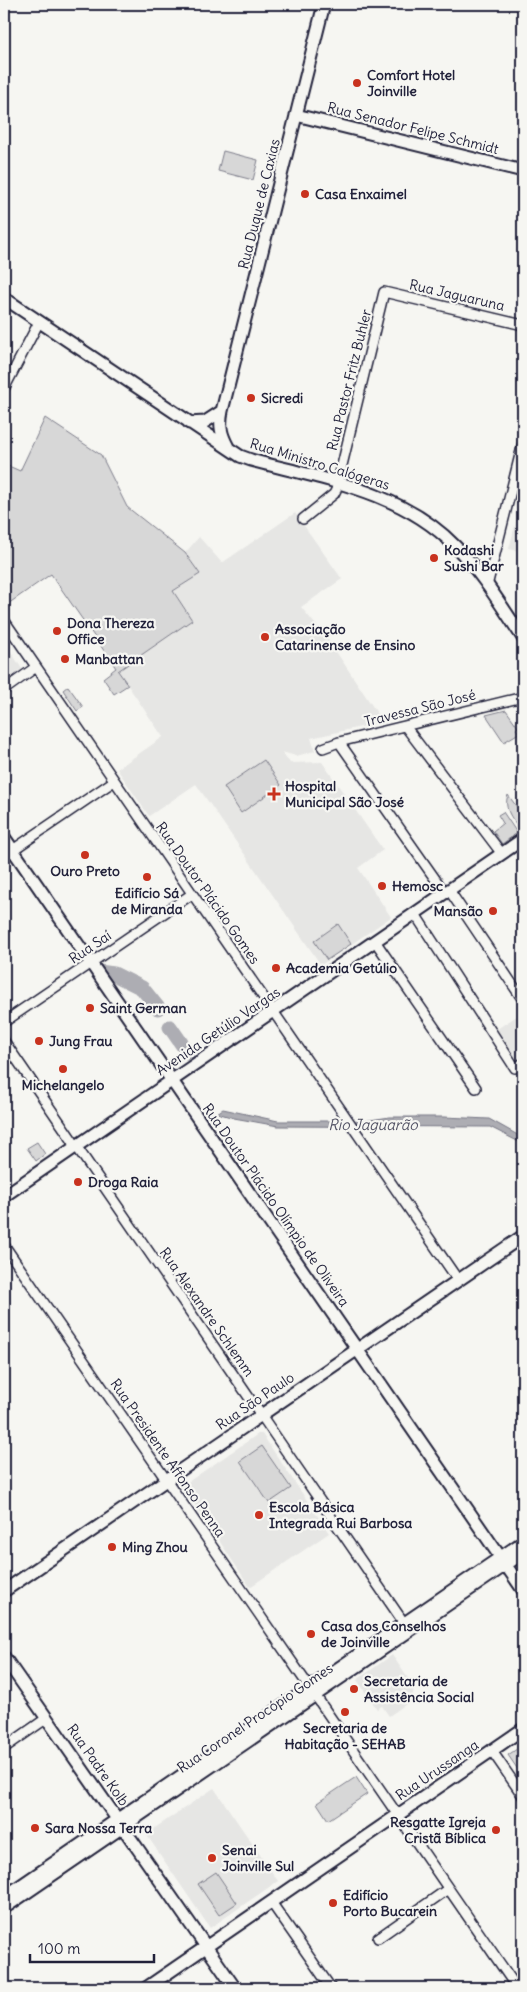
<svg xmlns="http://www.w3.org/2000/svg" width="527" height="1992" font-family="Delius,sans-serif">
  <rect width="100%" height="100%" fill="#f6f6f2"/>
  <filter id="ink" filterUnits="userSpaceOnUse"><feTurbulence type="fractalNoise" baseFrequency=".02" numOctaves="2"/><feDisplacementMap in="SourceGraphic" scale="10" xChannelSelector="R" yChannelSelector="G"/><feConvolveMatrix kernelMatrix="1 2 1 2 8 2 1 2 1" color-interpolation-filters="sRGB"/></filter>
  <g filter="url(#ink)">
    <path fill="#e6e6e4" d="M523,494v58l-14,-3z
      M295,513l47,66 -41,28 28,34 54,81 -72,16 4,13 -19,5 -14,-4 8,11 32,-1 61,88 -25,18 33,49 -70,48 -125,-181 -47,32 -32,-47 46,-32 -45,-66 74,-51 -19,-29 27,-17 -15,-21 14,-16 23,26z
      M4,641l18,28 -18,13z
      M523,1012v47l-4,3 -22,-33z
      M258,1434h4l67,99 -79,54 -66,-99 1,-4z
      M392,1655l22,32 -2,13 -23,16 -7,-10 -5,3 -20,-29z
      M214,1788l64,93 -68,47 -64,-94z"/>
    <path fill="#d7d7d7" stroke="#7c7c89" d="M223,151l35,9 -5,20 -35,-9z
      M45,418l56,37 26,52 58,46 15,21 -27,17 19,29 -74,51 10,14 -14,9 -11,-16 13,-10 -65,-94 -46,32 -1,-2v-140l16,7z
      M68,686l15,21 -6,4 -14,-21z
      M506,710l12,17 -2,2 3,4 -15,9 -18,-27z
      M264,760l17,25 -40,28 -17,-26z
      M508,795l15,20v14l-2,1c-8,-10 -18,-21 -13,-35z
      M503,812l14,21 -15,11 -9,-13 10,-8 -5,-8z
      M338,924l13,20 -24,16 -13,-19z
      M37,1142l8,12 -9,7 -9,-13z
      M262,1446l29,42 -22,15 -29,-42z
      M523,1745v32l-15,-22z
      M356,1777l11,17 -39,26 -11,-17z
      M216,1872l21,31 -18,12 -21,-31z"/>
    <path fill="#adadb3" stroke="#757583" d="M223,1109l55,12h85l27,-4h54l45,2 34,19v6l-33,-17 -212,-1 -44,-8 -17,-5z"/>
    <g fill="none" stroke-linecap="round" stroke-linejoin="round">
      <path stroke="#adadb3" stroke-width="15" d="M99,972l15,2 28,14 16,20
        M170,1027l18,26"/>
      <g stroke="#22223b" stroke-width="12">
        <path id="minor" d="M4,389l35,-67
          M303,519l31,-25 2,-4 48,-198 139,33
          M487,586l36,-143
          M4,620l454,660
          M4,690l32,-23
          M405,726l97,128
          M339,742l106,151
          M323,748l16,-6 184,-45
          M4,856l110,-75
          M449,890l74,110
          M415,914l100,154 8,-5
          M375,941l101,147
          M4,1022l188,-128
          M4,1041l400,582
          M4,1245l306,443
          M315,1695l202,293
          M4,1748l43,-30
          M492,1751l31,45
          M271,1902l60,86
          M378,1938l70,-49"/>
      </g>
      <g stroke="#22223b" stroke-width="15">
        <path id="major" d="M296,115l227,56
          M4,298l236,158 11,4c71,19 151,31 204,86 27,27 47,61 68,92
          M189,423l16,-1 17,-11
          M228,447c-7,-13 -9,-21 -6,-36l102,-407
          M4,837l519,753
          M4,1196l519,-357
          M4,1591l519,-355
          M4,1657l231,331
          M4,1897l519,-355
          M4,1908l519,-355
          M146,1988l377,-259"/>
      </g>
      <use href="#minor" stroke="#f6f6f2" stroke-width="9"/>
      <use href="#major" stroke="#f6f6f2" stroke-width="11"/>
    </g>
  </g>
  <g fill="#c8321e" stroke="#f6f6f2" stroke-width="2">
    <circle cx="357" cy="83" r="5"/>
    <circle cx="305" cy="194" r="5"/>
    <circle cx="251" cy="398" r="5"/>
    <circle cx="434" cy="558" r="5"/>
    <circle cx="57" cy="631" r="5"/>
    <circle cx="265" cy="637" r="5"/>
    <circle cx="65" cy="659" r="5"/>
    <path d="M271.5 786.5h5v5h5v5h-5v5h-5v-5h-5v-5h5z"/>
    <circle cx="85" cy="855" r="5"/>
    <circle cx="147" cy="877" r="5"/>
    <circle cx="382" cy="886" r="5"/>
    <circle cx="493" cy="911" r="5"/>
    <circle cx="276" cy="968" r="5"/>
    <circle cx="90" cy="1008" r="5"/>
    <circle cx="39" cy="1041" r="5"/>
    <circle cx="63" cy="1069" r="5"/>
    <circle cx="78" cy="1182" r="5"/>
    <circle cx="259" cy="1515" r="5"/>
    <circle cx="112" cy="1547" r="5"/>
    <circle cx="311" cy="1634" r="5"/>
    <circle cx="354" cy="1689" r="5"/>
    <circle cx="345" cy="1712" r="5"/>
    <circle cx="35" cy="1828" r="5"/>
    <circle cx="496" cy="1830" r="5"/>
    <circle cx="212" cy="1858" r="5"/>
    <circle cx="333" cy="1903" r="5"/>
  </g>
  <g text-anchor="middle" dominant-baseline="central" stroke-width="4.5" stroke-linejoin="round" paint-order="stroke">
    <g font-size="14" font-weight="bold" fill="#22223b" stroke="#f6f6f2" text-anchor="start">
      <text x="367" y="75">Comfort Hotel<tspan x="367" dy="16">Joinville</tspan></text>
      <text x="315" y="194">Casa Enxaimel</text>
      <text x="261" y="398">Sicredi</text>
      <text x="444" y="550">Kodashi<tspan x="444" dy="16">Sushi Bar</tspan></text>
      <text x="67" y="623">Dona Thereza<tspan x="67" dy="16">Office</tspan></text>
      <text x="275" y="629">Associação<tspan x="275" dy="16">Catarinense de Ensino</tspan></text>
      <text x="75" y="659">Manbattan</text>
      <text x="285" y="786">Hospital<tspan x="285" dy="16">Municipal São José</tspan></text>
      <text x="85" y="871" text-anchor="middle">Ouro Preto</text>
      <text x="392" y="886">Hemosc</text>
      <text x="147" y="893" text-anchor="middle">Edifício Sá<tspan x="147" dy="16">de Miranda</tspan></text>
      <text x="483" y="911" text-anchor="end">Mansão</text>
      <text x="286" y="968">Academia Getúlio</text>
      <text x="100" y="1008">Saint German</text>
      <text x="49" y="1041">Jung Frau</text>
      <text x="63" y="1085" text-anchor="middle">Michelangelo</text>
      <text x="88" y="1182">Droga Raia</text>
      <text x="269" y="1507">Escola Básica<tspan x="269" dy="16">Integrada Rui Barbosa</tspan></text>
      <text x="122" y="1547">Ming Zhou</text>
      <text x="321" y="1626">Casa dos Conselhos<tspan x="321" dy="16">de Joinville</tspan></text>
      <text x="364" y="1681">Secretaria de<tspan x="364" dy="16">Assistência Social</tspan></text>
      <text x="345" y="1728" text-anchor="middle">Secretaria de<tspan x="345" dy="16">Habitação - SEHAB</tspan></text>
      <text x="486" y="1822" text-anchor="end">Resgatte Igreja<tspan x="486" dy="16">Cristã Bíblica</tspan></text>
      <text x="45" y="1828">Sara Nossa Terra</text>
      <text x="222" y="1850">Senai<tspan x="222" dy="16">Joinville Sul</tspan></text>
      <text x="343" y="1895">Edifício<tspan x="343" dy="16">Porto Bucarein</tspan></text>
    </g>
    <g font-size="14" fill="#22223b" stroke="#f6f6f2">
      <text transform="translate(413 128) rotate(14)">Rua Senador Felipe Schmidt</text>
      <text transform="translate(259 204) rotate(-76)">Rua Duque de Caxias</text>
      <text transform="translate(457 295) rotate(13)">Rua Jaguaruna</text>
      <text transform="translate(349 380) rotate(-76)">Rua Pastor Fritz Buhler</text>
      <text transform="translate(320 464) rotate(17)">Rua Ministro Calógeras</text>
      <text transform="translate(420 708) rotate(-14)">Travessa São José</text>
      <text transform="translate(208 893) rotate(55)">Rua Doutor Plácido Gomes</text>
      <text transform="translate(90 947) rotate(-34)">Rua Saí</text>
      <text transform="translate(218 1031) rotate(-34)">Avenida Getúlio Vargas</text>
      <text transform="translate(276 1205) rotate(55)">Rua Doutor Plácido Olímpio de Oliveira</text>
      <text transform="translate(207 1312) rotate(55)">Rua Alexandre Schlemm</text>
      <text transform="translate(255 1401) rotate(-34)">Rua São Paulo</text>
      <text transform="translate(168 1458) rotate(55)">Rua Presidente Affonso Penna</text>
      <text transform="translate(255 1718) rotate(-34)">Rua Coronel Procópio Gomes</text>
      <text transform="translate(98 1765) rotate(55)">Rua Padre Kolb</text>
      <text transform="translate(437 1770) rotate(-34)">Rua Urussanga</text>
    </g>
    <g font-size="15" font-style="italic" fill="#535365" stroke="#f6f6f2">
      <text x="373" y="1124">Rio Jaguarão</text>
    </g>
  </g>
  <rect width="527" height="1992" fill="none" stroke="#f6f6f2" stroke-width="20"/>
  <rect x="10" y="10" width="507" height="1972" fill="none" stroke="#22223b" stroke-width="2" filter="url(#ink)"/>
  <path d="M30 1954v8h124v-8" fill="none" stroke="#22223b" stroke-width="2.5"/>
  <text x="38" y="1954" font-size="15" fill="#22223b" stroke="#f6f6f2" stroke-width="4" paint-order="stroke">100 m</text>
</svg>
